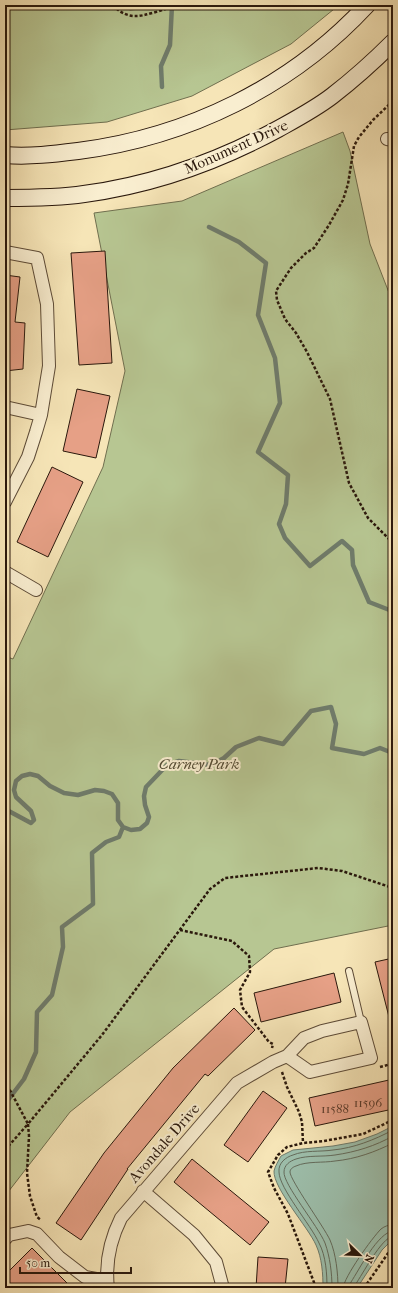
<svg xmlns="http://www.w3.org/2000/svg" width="398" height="1293" font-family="'IM FELL French Canon',serif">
  <rect width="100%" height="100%" fill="#f6e5b7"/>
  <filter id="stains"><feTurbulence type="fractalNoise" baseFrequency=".005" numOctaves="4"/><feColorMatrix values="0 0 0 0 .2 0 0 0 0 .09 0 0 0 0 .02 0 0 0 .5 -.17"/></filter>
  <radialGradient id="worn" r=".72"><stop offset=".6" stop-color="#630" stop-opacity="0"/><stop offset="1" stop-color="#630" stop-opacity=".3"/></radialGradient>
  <path fill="#b7c692" stroke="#706f4f" d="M5,5h114l11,5 10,-1 -2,-4h201l-48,39 -99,52 -85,26 -102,8z
    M343,132l7,19 20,93 23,59v622l-119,24 -204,163 -65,84v-540l8,3 90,-192 22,-96 -31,-158 88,-12z"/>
  <path fill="#9dbfac" stroke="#6f7c6c" d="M393,1126v113l-11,11 -25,38h-34c0,-14 -1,-30 -7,-43 -8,-18 -43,-57 -42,-74 1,-5 5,-11 7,-15l12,-6 40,-4 22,-4 22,-8z"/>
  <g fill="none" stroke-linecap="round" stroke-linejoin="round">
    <path stroke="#646c5c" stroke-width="1" d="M327,1288c0,-14 -1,-32 -8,-45 -8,-18 -40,-55 -40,-71 -1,-9 7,-15 14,-17 12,-5 27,-3 40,-5 21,-2 41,-10 60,-20
      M332,1288c0,-15 -2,-31 -7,-45 -7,-17 -42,-59 -41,-71 0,-7 6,-11 12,-13 12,-4 26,-2 39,-4 21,-3 40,-9 58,-19
      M338,1288c0,-15 -2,-34 -8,-48 -6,-13 -40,-60 -40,-68 0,-3 3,-5 6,-6 11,-5 27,-3 39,-5 21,-2 40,-9 58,-18
      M343,1288c1,-11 29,-50 38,-59 4,-3 7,-4 12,-4
      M349,1288l2,-6c8,-12 27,-50 42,-51
      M355,1288v-3c8,-11 26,-47 38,-49"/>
    <path stroke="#6f7c6c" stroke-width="4.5" d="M162,87l-1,-21 9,-21 2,-40
      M209,227l30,15 27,21 -8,52 17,43 5,45 -22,49 30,23 -2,29 -7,20 6,14 25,28 32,-25 10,9 1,15 16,37 23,9 1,3
      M5,809l26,14 3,-3 -3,-9 -15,-14 -2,-7 2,-9 6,-5 8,-2 8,2 12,10 14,7 14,2 17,-5 9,1 8,3 6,9v17l5,7 8,3 9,-1 7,-6 2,-6 -4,-12 -1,-9 2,-9 21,-22 12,-4 32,4 13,-7 12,-11 23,-9 24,6 28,-33 20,-4 5,17 -4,24 32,6 16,-6 10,4 3,10
      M5,1104l19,-25 12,-27 1,-40 15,-17 11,-48 -1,-20 31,-23 -1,-51 14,-11 13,-5 4,-10"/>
  </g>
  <path fill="#e6a086" stroke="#2a180c" d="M105,251l7,112 -33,2 -8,-112z
    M5,275l15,2 -5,45 10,1 -2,46 -18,2z
    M77,389l33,7 -14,62 -33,-7z
    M52,467l31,15 -35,75 -31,-15z
    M393,958v59h-4l-14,-55z
    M334,973l7,29 -80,20 -7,-29z
    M234,1008l21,22 -47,46 -3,-2 -78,95h1l-47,71 -25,-17 48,-70 69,-85z
    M389,1080l4,19v10l-78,17 -6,-28z
    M263,1091l24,17 -39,54 -24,-17z
    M192,1159l77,63 -19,23 -76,-63z
    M32,1248l40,40h-67v-13z
    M258,1257l30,2 -3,29h-29z"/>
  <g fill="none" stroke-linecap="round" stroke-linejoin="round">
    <g stroke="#5d4b37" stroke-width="8">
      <path id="lane" d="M349,971l12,51"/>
    </g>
    <g stroke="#5d4b37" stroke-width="14">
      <path id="street" d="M387,139l6,1
        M5,252l32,6 10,46 2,62 -8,49 -5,17 -8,25 -23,45
        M5,407l36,8
        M5,572l31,18
        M143,1191l51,44 22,27 7,26
        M5,1239l4,-4 19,-4 9,3 22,23 26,20 22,4
        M108,1288c-3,-25 2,-48 13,-70l116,-135 36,-21 14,-6 17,-18 18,-7 39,-9 10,36 -61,14 -23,-16"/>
    </g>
    <g stroke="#2a180c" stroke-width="18">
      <path id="secondary" d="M5,155c24,2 49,-1 73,-4 110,-14 213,-64 289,-146
        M5,198c26,0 53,0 79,-4 68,-9 133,-32 194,-65 18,-10 37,-20 54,-33 22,-17 42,-35 61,-54"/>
    </g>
    <path stroke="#2a180c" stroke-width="2.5" stroke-dasharray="3 2" stroke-linecap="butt" d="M113,5c5,6 13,11 22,11 8,1 33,-8 43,-11
      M393,101l-20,19 -14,17 -5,9 -6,38 -5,16 -14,25 -15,23 -8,5 -15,15 -15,23 1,9 8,19 11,14 11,19 23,47 19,84 19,35 25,25
      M180,930l52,11 17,15 1,16 -10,18 2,17 27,35 4,2 -1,4
      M380,1067l11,-3h2
      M282,1072l5,15 12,25 3,10 1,21
      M5,1081l23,43 74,-89 108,-146 15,-11 93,-10 24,3 51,17
      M28,1124l1,12 -2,37 3,23 7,21 4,3
      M5,1150l23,-26
      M315,1288v-3l-27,-71 -14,-26 -6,-16 10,-17 9,-8 16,-4 21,-2 39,-7 30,-14
      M364,1288l29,-42"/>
    <use href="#lane" stroke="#f9eed0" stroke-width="6"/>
    <use href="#street" stroke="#f9eed0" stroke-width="12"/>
    <use href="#secondary" stroke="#f9eed0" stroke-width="16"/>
  </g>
  <g text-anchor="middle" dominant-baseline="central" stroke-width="4" stroke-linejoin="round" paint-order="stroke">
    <g font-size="13" fill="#593a2a">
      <text x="368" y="1102">11596</text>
      <text x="335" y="1108">11588</text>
    </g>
    <g font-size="15" fill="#2a180c" stroke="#f9eed0">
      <text transform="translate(236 147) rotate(-24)">Monument Drive</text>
      <text transform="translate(164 1143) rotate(-49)">Avondale Drive</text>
    </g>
    <g font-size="15" font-style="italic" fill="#544c34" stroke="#f9eed0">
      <text x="199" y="764">Carney Park</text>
    </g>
  </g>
  <rect width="398" height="1293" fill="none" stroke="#f6e5b7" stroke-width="20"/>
  <rect x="6" y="6" width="386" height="1281" fill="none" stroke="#2a180c" stroke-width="2"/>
  <rect x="10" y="10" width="378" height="1273" fill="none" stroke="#2a180c"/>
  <g transform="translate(360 1255) rotate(113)" stroke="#f9eed0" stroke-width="3" paint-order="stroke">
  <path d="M0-3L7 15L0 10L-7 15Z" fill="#2a180c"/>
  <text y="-6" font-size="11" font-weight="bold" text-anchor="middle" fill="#2a180c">N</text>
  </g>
  <path d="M20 1267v6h111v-6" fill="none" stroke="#2a180c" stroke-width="2"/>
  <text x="26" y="1267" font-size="12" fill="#2a180c" stroke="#f9eed0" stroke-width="3" paint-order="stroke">50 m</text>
  <rect width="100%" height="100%" filter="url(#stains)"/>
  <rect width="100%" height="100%" fill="url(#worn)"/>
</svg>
